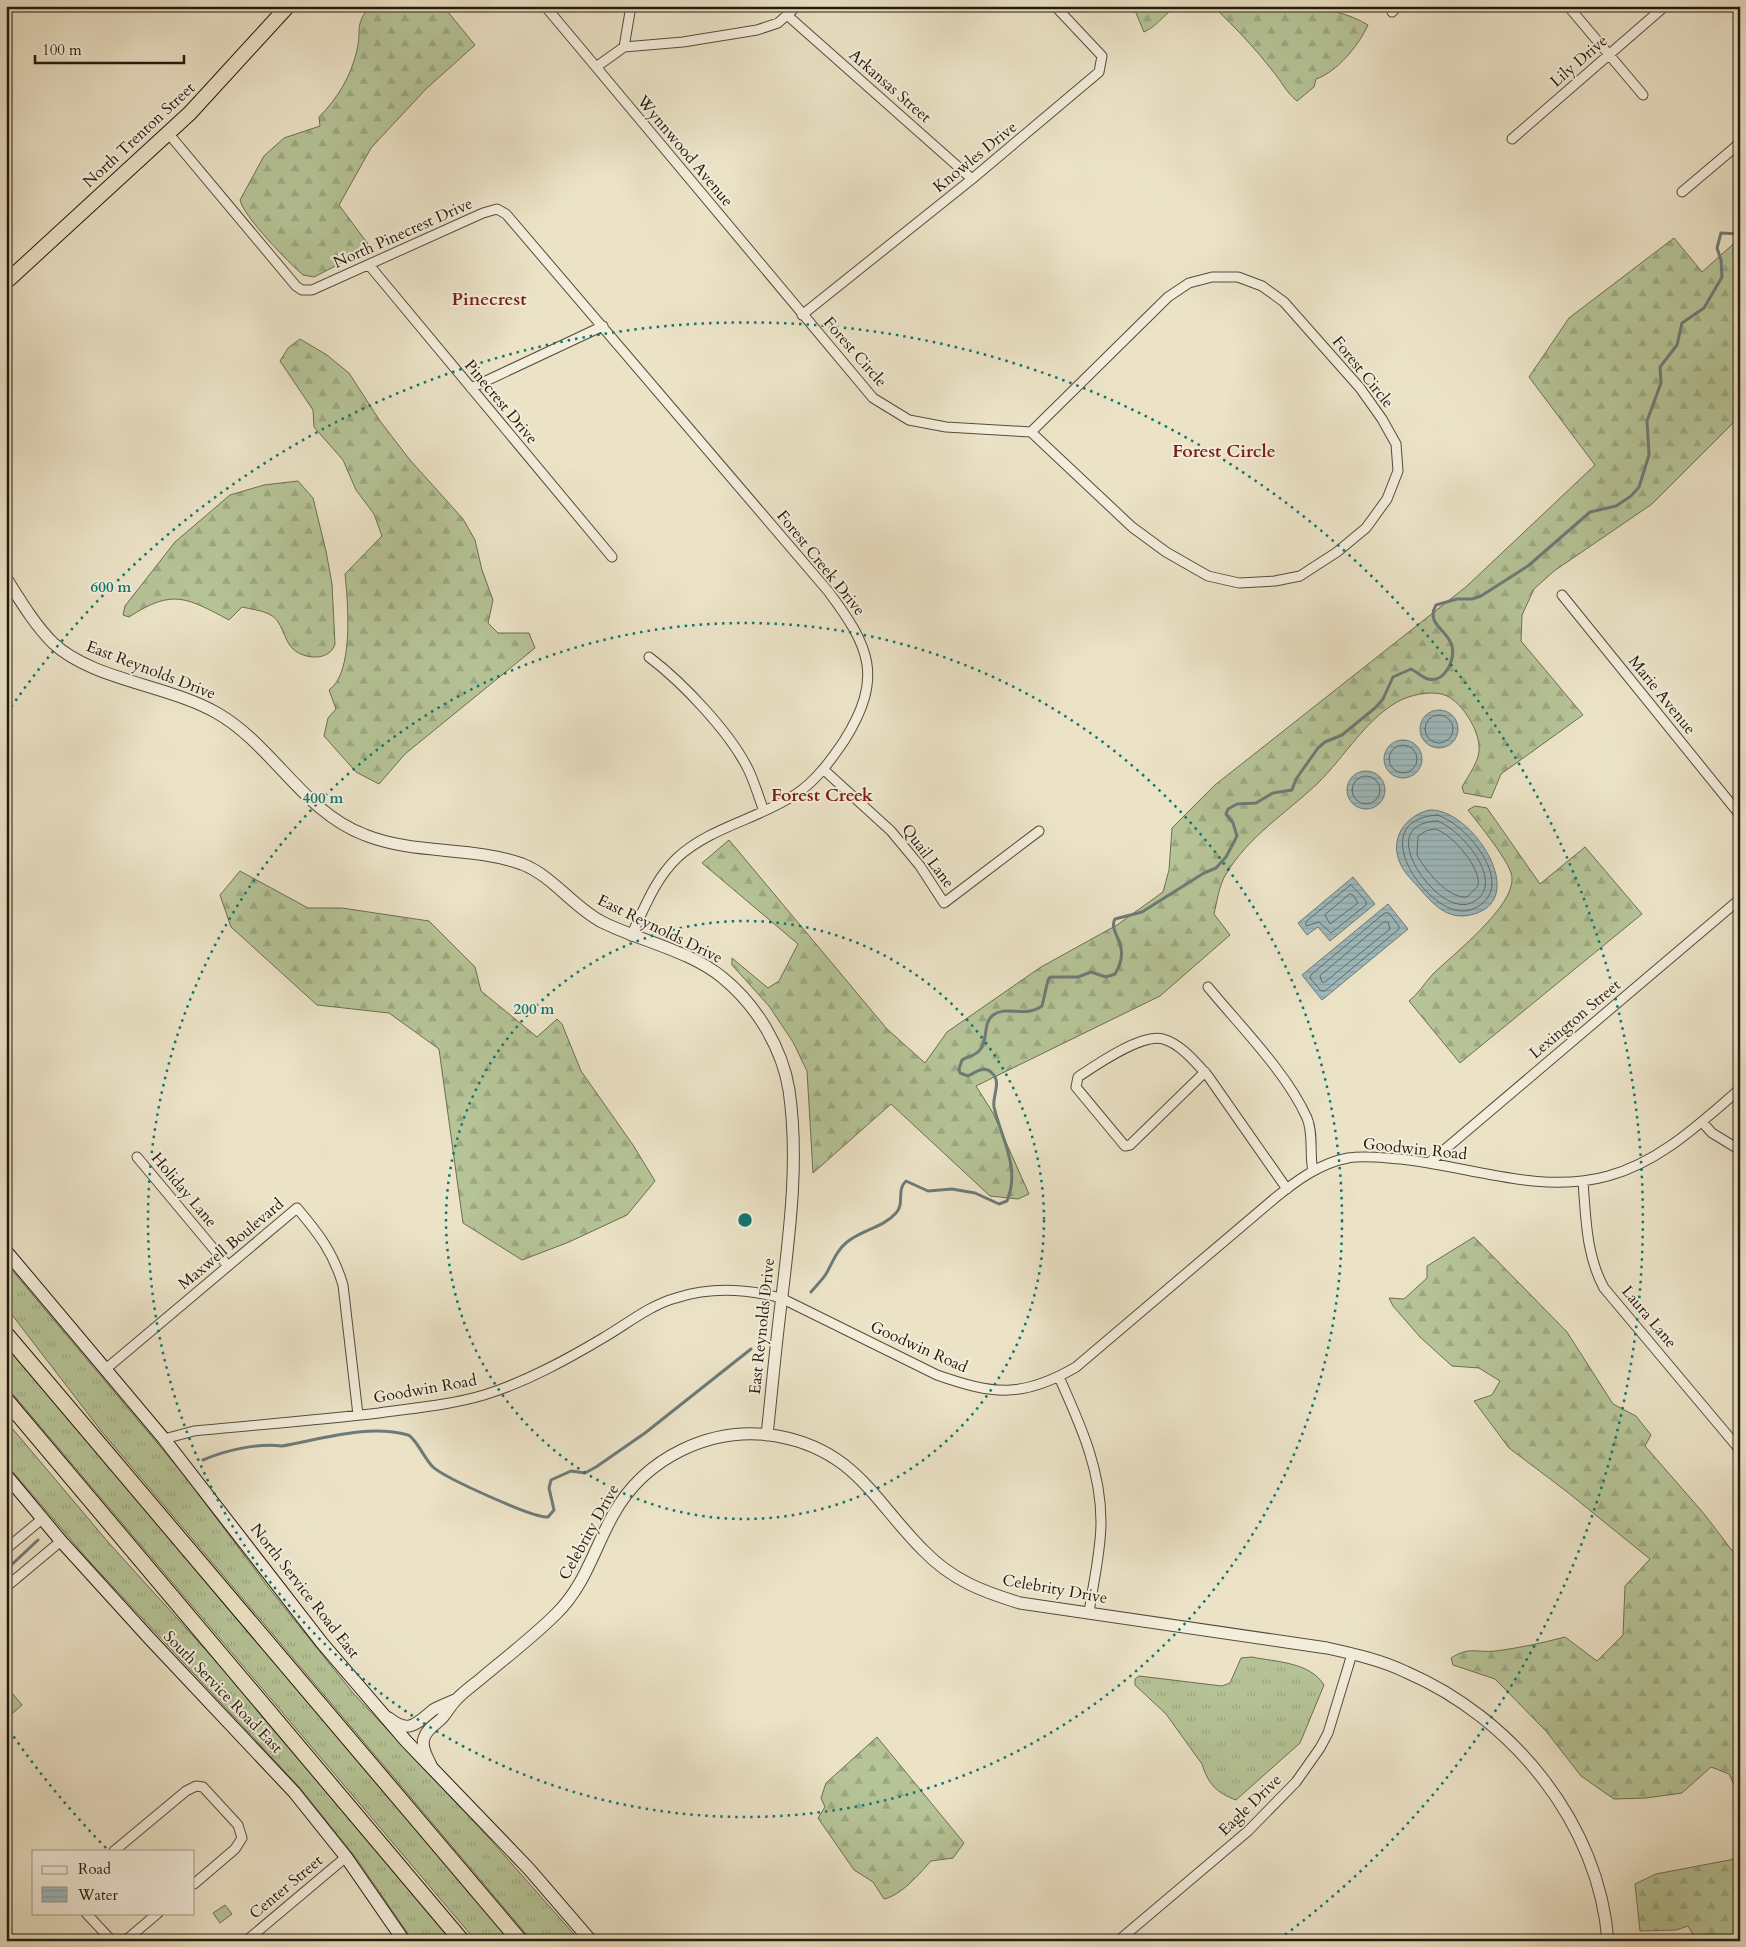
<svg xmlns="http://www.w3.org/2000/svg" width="1746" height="1947" font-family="Cardo,serif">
  <defs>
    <pattern id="grass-tufts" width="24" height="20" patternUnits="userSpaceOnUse" patternTransform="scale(1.25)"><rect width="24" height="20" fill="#b6c497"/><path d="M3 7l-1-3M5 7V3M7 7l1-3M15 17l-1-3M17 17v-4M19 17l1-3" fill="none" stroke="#9ca881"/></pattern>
    <pattern id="forest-firs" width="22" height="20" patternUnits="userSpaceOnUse" patternTransform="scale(1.25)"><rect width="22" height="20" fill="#b6c497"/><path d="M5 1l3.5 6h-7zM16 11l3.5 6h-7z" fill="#9ca881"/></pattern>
    <pattern id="park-crowns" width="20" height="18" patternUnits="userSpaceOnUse" patternTransform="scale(1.25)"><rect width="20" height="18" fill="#b6c497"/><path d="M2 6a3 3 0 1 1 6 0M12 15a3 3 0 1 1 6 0" fill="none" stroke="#9ca881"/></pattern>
    <pattern id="water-rules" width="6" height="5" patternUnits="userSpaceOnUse" patternTransform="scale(1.25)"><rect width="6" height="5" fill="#9ebbc0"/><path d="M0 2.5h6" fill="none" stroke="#88a0a4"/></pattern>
  </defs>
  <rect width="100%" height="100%" fill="#ece3c7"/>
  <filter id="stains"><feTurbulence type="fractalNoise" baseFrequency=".004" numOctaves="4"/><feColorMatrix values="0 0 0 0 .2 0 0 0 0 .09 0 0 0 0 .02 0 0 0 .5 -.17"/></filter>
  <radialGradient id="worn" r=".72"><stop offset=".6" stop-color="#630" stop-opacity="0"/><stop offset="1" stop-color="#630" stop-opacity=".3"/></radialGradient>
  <path fill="url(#grass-tufts)" stroke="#6c6e52" d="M6,1263l178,212 84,112 85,106 136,145 91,103h-48l-430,-509 -96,-125z
    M6,1346l504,595h-34l-470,-555z
    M6,1421l102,121 125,138 221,261h-41l-57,-83 -56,-70 -210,-226 -84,-98z
    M1252,1657c24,5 58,5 72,28l-24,58 -64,57c-19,-7 -28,-16 -34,-36l-36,-50 -31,-29v-6l4,-3 83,10 8,-3 11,-25z"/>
  <path fill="url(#forest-firs)" stroke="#6c6e52" d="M370,6h73l32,39 -49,44 -55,59 -32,57 29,39 -19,15 -35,18 -11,-2c-14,-12 -60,-59 -63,-75l24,-44 20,-18 36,-12 -1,-9c19,-19 32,-41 38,-67 5,-22 -3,-24 13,-44z
    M1133,6h46c-15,6 -18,18 -35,26z
    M1213,6c47,0 116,-6 155,19 -9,20 -31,47 -52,54l-2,8 -17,14c-12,-10 -15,-19 -25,-31 -18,-23 -38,-44 -59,-64z
    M1674,238l28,34 38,-34v178l-88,88 -98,67 -20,18 -12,26 -1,26 62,74 -82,59 -10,24 -27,-5 -2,-6c6,-11 19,-28 17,-41 -1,-17 -16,-42 -32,-50 -12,-6 -32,-2 -44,3 -36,17 -58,58 -86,85 -32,30 -68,52 -91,90 -7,11 -9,28 -12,40l16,21 -70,61 -184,90 17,27 36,81 -11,5 -28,-3 -99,-92 -78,69 -6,-102 -14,-29 -24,-36 -37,-41v-7l36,30 11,-7 19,-37 -96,-81 27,-23 158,189 38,34 22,-31 94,-65 76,-42 46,-33 6,-22 3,-42 43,-43 252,-199 128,-121 -66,-88 40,-59z
    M300,339l27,16 22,18 31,48 30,39 53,59 12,21 7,30 11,30 -5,23 10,10h31l6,15 -130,106 -26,30 -23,-12 -32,-36 4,-18 8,-9 -7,-19c25,-17 19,-88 16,-116l37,-38 -8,-22 -18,-24 -13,-30 -29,-33 -1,-17 -33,-49 8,-13z
    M298,481l15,17 13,53 6,33 3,60c-5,17 -30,16 -42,5 -10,-9 -10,-29 -24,-35 -8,-4 -19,-5 -27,-7l-13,13c-42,-22 -56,-32 -100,-3l-6,-2 2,-9 50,-64 55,-47 34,-10z
    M1475,806l12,2 53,76 45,-37 57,67 -182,149 -51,-62c9,-7 15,-17 23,-26 20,-20 83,-68 80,-98 -1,-14 -34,-54 -44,-67z
    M240,871l68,37h34l87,13 46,46 6,24 56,46 20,-18 5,5 19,47 52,74 22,36 -28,34 -58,27 -47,18 -59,-37 -24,-174 -50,-36 -72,-8 -86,-78 -11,-32z
    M1474,1237l93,95 46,72 23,12 15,19 -6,11 60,69 35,46v236l-11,-23 -18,-7 -29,26 -36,5 -32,1 -33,-23 -35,-45 -51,-52 -42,-14 -2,-7c19,-12 24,-5 45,-7 23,-3 46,-8 69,-14l32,24 26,-26 2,-49 25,-27 -84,-68 -57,-43 -35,-47 18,-6 8,-14 -21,-13 -27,-2 -32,-29 -27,-31 -4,-8 15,1 23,-21v-12z
    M6,1686l16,19 -16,14z
    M877,1737l87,106 -11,15 -22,3c-12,13 -29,34 -47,38l-11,-17 -19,-12 -36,-52 7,-11 -4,-9 5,-15z
    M1740,1858v83h-43l-9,-15 -12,4 -36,1 -5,-47 21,-10z"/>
  <path fill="url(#park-crowns)" stroke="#6c6e52" d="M225,1905l7,9 -12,9 -7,-10z"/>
  <path fill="url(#water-rules)" stroke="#6d7a78" d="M1420 729a19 19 0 1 1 38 0a19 19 0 1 1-38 0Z
    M1384 759a19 19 0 1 1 38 0a19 19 0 1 1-38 0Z
    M1347 790a19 19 0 1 1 38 0a19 19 0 1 1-38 0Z
    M1430,810c42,-2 103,92 40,105 -23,5 -37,-11 -50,-26 -7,-8 -15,-15 -19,-24 -13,-25 4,-50 29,-55z
    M1353,877l22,27 -45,37 -12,-14 -11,8 -9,-12z
    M1388,904l20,25 -86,71 -20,-25z"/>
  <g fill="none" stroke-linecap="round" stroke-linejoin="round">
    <path stroke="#606a66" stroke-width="1" d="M1425 729a14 14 0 1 1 28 0a14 14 0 1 1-28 0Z
      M1389 759a14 14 0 1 1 28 0a14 14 0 1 1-28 0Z
      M1352 790a14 14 0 1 1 28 0a14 14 0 1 1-28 0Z
      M1437,815c26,7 74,61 47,87 -6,5 -13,9 -21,9 -38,1 -100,-91 -26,-96z
      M1437,821c21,6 65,55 42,77 -6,5 -13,8 -21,6 -29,-4 -83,-80 -21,-83z
      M1435,829c17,4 47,40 43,57l-11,11c-19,2 -41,-26 -50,-42l1,-19 8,-5z
      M1351,885l15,16v4l-35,28 -12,-11 -13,4v-4z
      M1350,894l3,1 5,8 -28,21 -5,-9z
      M1385,913h4l10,13v3l-74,62h-4l-11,-13 1,-3z
      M1384,922h4l2,7 -65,53h-3l-2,-6z"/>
    <path stroke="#6d7a78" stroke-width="3" d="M811,1292c5,-6 11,-12 15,-18 7,-12 10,-23 21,-32 15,-12 37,-15 49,-29 9,-9 0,-23 10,-32l22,10 24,-2 23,4 24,11 8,-3c14,-33 -6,-63 -13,-94 -2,-11 8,-25 -2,-34 -8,-8 -16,-1 -24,3l-8,-3 -1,-4 3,-9c5,-3 12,-4 17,-9 10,-10 3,-27 14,-36 13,-10 32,3 49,-9l6,-26 2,-3h28l13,-5 15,5 9,-3c18,-30 -8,-41 0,-55l27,-7 62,-39 12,-5 10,-11 11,-21 -4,-13 -7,-9 2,-5 9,-5 19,-1 17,-10 19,-3 4,-11 22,-31 7,-6 17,-7 33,-27 8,-9 10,-22 18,-8c6,3 11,8 17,10 17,4 27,-19 24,-33 -4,-16 -27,-22 -16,-41l21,-6h15l9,-3 47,-30 62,-54 26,-6 15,-10 8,-9 10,-32 -2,-34 14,-38 -1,-16 17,-22 5,-22 22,-15 18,-31 -1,-17 -4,-12 4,-15 19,1
      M203,1460c23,-10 55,-17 79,-14 40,-7 86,-22 126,-11 8,3 17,25 25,32 12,11 100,51 115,50l6,-7 -5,-22 2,-8 20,-9 14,2 11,-6 49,-34 106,-84
      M6,1570l32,-30
      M1721,1941l14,-5 5,-9"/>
    <g stroke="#554c3c" stroke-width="11">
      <path id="minor" d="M545,6l328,392 36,22 37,7 85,5
        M1568,6l75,89
        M1392,12l6,-6
        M787,15l185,164
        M624,47l7,-41
        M596,67l28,-20 59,-5 74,-12 21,-7 19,-17
        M168,133l128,153 6,4h10l171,-77 14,-4 9,5 322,377c42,56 56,86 16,150 -13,19 -28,40 -48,53 -37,25 -86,33 -119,64 -22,21 -33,51 -46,78
        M1512,139l153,-133
        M1682,192l58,-49
        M369,265l243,292
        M1212,277h26l24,9 22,16 76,86 22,31 14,25 2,27 -11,28 -21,29 -29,24 -37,24 -25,5 -36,2 -31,-7 -42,-24 -34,-25 -101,-95 137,-135 21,-14z
        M802,315l170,-136 127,-107 3,-16 -47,-50
        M471,388l132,-62
        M1739,465l1,1
        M1562,595l178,220
        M649,657c33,25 82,76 100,114 6,13 10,27 15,40
        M823,769l68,62 29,35 24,37 95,-72
        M1208,987c32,39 79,86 99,131 7,17 2,36 6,53
        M1205,1072l-75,73 -5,1 -49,-59 2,-10c18,-12 64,-44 85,-38 18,5 33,24 45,37l79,113
        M1702,1122l10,11 28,17
        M137,1157l91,109
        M1430,1162l310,-263
        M1583,1182c3,36 3,73 21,106l136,162
        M107,1368l190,-160c22,26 36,44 46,77l15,130
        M1059,1377c21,47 42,92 42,145 0,30 -8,61 -12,91
        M164,1439l30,-8c62,-6 124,-11 185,-18 35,-5 71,-8 105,-18 42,-13 82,-35 119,-57 24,-14 47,-33 73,-40 34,-11 71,-9 105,0l156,77c57,20 86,23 139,-8l199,-169c21,-17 45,-35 73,-40 17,-3 35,0 53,1 67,7 140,36 207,17 52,-14 92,-53 132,-87
        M6,1549l36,-30
        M6,1587l55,-46
        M114,1851l72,-60 10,-5 7,1 35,38 4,13 -7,11 -41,35
        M86,1913l26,28
        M125,1941l33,-28
        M246,1941l100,-84
        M1118,1941l130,-110 48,-49 24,-34 8,-15 24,-79"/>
    </g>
    <g stroke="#554c3c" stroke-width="13">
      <path id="tertiary" d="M6,578c14,22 28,46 47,65 39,37 116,42 164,70 56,32 86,99 148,122 50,20 106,11 157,29 31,12 51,43 80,58 38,19 89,29 121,56 33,27 59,69 66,112 10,68 1,139 -7,206 -6,46 -10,93 -15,139
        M389,1718c20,16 27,6 44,-8 7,-4 15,-7 22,-10
        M431,1765c-4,-8 -10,-18 -7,-27 3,-10 13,-14 19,-21 5,-6 8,-12 13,-17 8,-9 19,-16 28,-24 24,-20 50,-40 72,-62 29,-28 38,-65 57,-99 32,-58 99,-90 164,-79 78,14 97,65 146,114 29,30 58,41 97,53l307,45c27,6 54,12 79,24 107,46 193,152 202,269"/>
    </g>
    <g stroke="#23190d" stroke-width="14">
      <path id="secondary" d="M6,1251l158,188 158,204 84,98 123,128 62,72
        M6,1475l55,66 89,98 144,153 52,65 58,84"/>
    </g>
    <g stroke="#23190d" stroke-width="16">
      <path id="trunk" d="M6,282l184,-169 98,-107"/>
    </g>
    <g stroke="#23190d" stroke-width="17">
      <path id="motorway" d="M6,1334l514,607
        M6,1400l456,541"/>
    </g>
    <use href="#minor" stroke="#f3eddb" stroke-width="9"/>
    <use href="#tertiary" stroke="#f3eddb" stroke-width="11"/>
    <use href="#secondary" stroke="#f3eddb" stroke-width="12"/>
    <use href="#trunk" stroke="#ece3c7" stroke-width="14"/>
    <use href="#motorway" stroke="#ece3c7" stroke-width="15"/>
  </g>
  <g fill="none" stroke="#0f766e" stroke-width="2.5" stroke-dasharray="2.5 5">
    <circle cx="745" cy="1220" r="299"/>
    <circle cx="745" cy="1220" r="597"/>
    <path d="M106 1848A896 896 0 0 1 7 1727M7 713A896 896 0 1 1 1278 1940"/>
  </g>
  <g text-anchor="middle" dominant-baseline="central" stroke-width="4" stroke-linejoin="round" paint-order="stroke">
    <g font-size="16" fill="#23190d" stroke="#f3eddb">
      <text transform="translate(1579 61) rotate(-41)">Lily Drive</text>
      <text transform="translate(890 86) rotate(41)">Arkansas Street</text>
      <text transform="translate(139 135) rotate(-43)">North Trenton Street</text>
      <text transform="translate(685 151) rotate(50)">Wynnwood Avenue</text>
      <text transform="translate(975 157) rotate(-39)">Knowles Drive</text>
      <text transform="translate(403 233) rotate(-24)">North Pinecrest Drive</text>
      <text transform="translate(855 352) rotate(49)">Forest Circle</text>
      <text transform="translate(1363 372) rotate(51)">Forest Circle</text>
      <text transform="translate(501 402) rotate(50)">Pinecrest Drive</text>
      <text transform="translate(821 563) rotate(51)">Forest Creek Drive</text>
      <text transform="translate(151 670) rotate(21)">East Reynolds Drive</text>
      <text transform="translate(1662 695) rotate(51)">Marie Avenue</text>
      <text transform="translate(928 856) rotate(53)">Quail Lane</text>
      <text transform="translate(660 929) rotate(26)">East Reynolds Drive</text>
      <text transform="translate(1575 1019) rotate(-40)">Lexington Street</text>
      <text transform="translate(1415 1149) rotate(6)">Goodwin Road</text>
      <text transform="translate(184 1190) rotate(50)">Holiday Lane</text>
      <text transform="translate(231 1244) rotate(-40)">Maxwell Boulevard</text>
      <text transform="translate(1649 1317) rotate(50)">Laura Lane</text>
      <text transform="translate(762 1326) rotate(-84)">East Reynolds Drive</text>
      <text transform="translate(919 1347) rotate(24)">Goodwin Road</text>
      <text transform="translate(425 1389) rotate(-10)">Goodwin Road</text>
      <text transform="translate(589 1532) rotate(-61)">Celebrity Drive</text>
      <text transform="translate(1055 1589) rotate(10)">Celebrity Drive</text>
      <text transform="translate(305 1591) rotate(52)">North Service Road East</text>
      <text transform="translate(223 1692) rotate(46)">South Service Road East</text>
      <text transform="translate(1250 1805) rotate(-44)">Eagle Drive</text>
      <text transform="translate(286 1887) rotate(-40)">Center Street</text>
    </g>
    <g font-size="18" font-weight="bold" fill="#7a1f14" stroke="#f3eddb">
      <text x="489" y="299">Pinecrest</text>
      <text x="1224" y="451">Forest Circle</text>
      <text x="822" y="795">Forest Creek</text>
    </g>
  </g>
  <circle cx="745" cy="1220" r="8" fill="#0f766e" stroke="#f3eddb" stroke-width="2.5"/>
  <g font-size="15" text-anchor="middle" font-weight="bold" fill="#0f766e" stroke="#f3eddb" stroke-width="4" stroke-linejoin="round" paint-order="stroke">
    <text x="111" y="592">600 m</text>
    <text x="323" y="803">400 m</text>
    <text x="534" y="1014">200 m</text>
  </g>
  <rect width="1746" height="1947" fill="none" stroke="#ece3c7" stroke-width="25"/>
  <rect x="8" y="8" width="1731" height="1932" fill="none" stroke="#23190d" stroke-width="2.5"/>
  <rect x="12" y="12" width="1721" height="1922" fill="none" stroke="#23190d"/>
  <rect x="32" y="1850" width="162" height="65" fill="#f3eddb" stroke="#a09889"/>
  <rect x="42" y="1866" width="25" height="8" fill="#f3eddb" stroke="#a09889"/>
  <text x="78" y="1874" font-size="15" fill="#23190d">Road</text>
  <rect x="42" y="1887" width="25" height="15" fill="url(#water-rules)" stroke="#a09889"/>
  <text x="78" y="1900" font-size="15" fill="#23190d">Water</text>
  <path d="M35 55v8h149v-8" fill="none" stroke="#23190d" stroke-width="2.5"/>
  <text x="42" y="55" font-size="15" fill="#23190d" stroke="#f3eddb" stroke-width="4" paint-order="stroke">100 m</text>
  <rect width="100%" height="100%" filter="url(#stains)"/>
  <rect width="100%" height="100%" fill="url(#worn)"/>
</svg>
